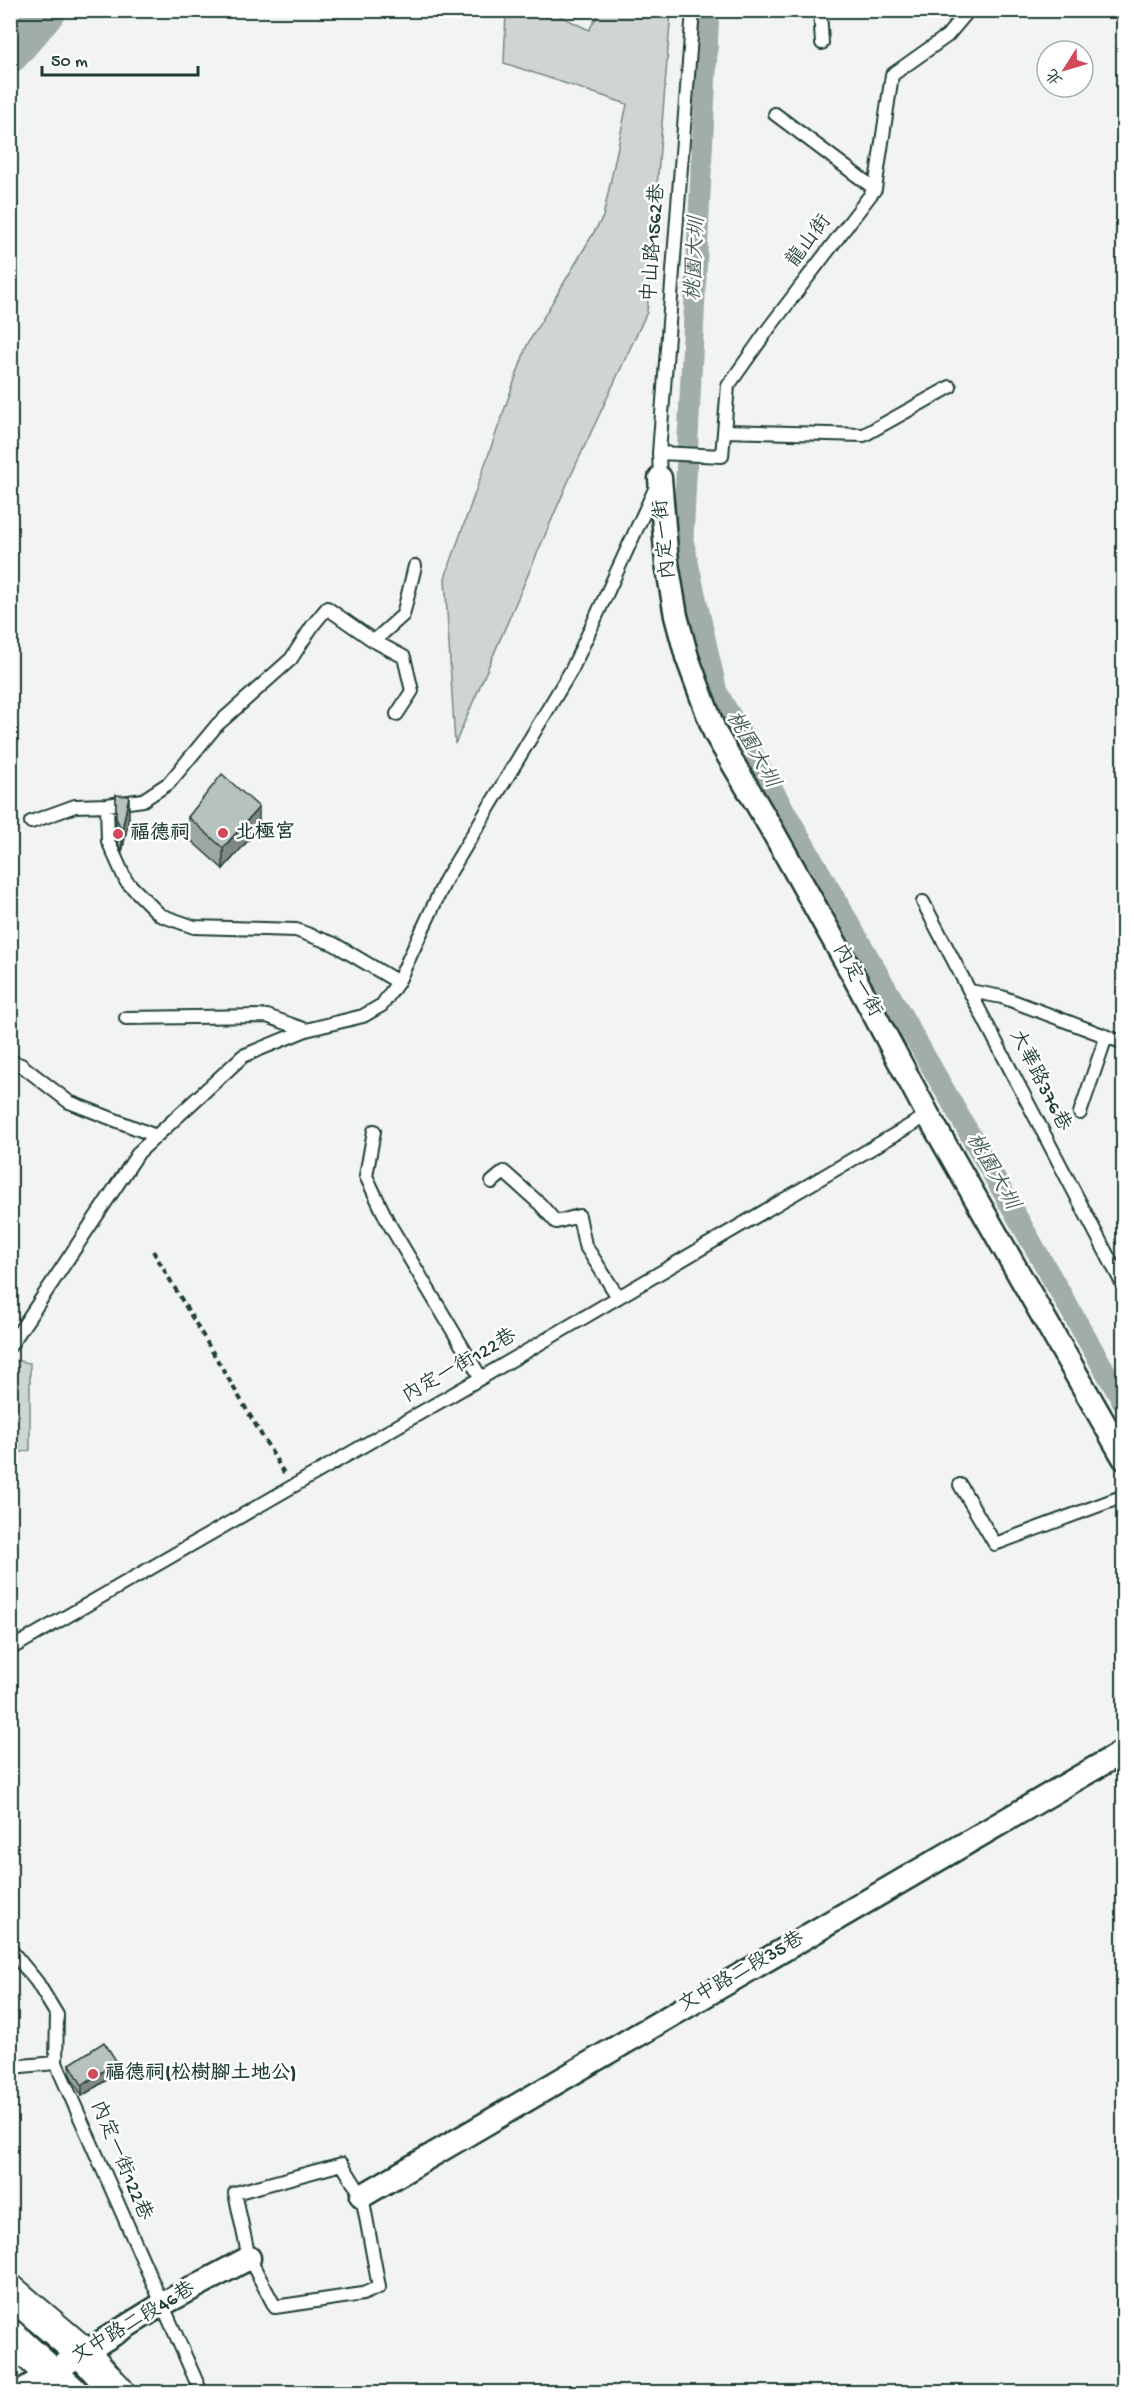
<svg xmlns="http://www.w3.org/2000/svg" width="1134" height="2403" font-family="'Gochi Hand','LXGW WenKai TC',sans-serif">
  <rect width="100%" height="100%" fill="#f2f3f3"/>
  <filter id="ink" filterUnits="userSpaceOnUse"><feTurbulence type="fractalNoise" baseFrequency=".0167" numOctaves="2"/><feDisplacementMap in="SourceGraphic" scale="12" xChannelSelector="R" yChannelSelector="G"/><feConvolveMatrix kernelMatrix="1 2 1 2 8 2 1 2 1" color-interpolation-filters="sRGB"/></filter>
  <g filter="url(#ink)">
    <path fill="#ced5d3" stroke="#768984" stroke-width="1.5" d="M506,11h44l39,19 11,-19h71l-24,301 -79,170 -113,262 -10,-166 82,-233 76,-128 24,-113 -123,-41z
      M14,1360l16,3v87l-19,5 -1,-90z"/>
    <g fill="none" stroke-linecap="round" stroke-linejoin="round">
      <path stroke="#a1adaa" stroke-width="21" d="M709,10l-26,530 34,152 407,712"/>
      <path stroke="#a1adaa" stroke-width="38" d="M10,54l38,-44"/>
      <g stroke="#1f3d34" stroke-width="16">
        <path id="lane" d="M820,10l2,33
          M775,114l100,75
          M724,431l140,4 86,-48
          M659,453l63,3 6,-70 41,-58 106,-139 17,-114 55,-39 22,-26
          M374,641l30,16 8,34 -15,23
          M107,805l1,36 18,40 34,34 34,12 102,3 38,14 64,38
          M31,822l44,-16 32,-1 36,-5 26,-17 48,-58 74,-66 22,-34 14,-17 47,33 29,-26 12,-49
          M923,902l201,385
          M970,991l32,6 122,46
          M126,1018l141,-2 39,14
          M10,1061l11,4 48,37 87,34
          M1080,1113l26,-76
          M374,1131l-8,45 22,46 93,156
          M492,1182l12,-10 36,32 16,18 23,-6 6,29 33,52
          M10,1346l129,-194 104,-96 63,-26 57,-14 19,-11 16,-23 48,-103 126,-210 88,-191 -1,-25 34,-443
          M960,1485l35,59 129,-48
          M10,1649l471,-271 447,-263
          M10,1949l27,33 20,33 -1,48 145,329
          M10,2067l46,-4
          M342,2164l20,32 17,91 -16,7 -88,13 -26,-49 -14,-65z"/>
      </g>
      <g stroke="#1f3d34" stroke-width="27">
        <path id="street" d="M660,478l7,85 9,53 11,41 28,76 56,95 80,143 77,144 196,343
          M362,2196l762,-445
          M20,2392l141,-87 88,-47"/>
      </g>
      <g stroke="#1f3d34" stroke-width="36">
        <path id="secondary" d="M10,2291l74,63 34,38
          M10,2336l61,56"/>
      </g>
      <path stroke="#1f3d34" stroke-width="4" stroke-dasharray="6 4.5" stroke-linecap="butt" d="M153,1251l131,222"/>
      <use href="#lane" stroke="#fff" stroke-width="12"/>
      <use href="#street" stroke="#fff" stroke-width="22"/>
      <use href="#secondary" stroke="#fff" stroke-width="32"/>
    </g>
    <path fill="#9da6a3" stroke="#1f3d34" stroke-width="1.5" d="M116,795l13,23 -7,34 -6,-13z
      M188,817l71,11 -36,41 -35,-31z
      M70,2064l47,9 -35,23 -12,-21z"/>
    <path fill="#808784" stroke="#1f3d34" stroke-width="1.5" d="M129,796v22l-7,34v-22z
      M259,807v21l-36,41v-21z
      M117,2062v11l-35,23v-11z"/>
    <path fill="#b7c1bd" stroke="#1f3d34" stroke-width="1.5" d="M222,774l37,33 -36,41 -35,-31z
      M116,795l13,1 -7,34 -6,-12z
      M104,2042l13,20 -35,23 -12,-21z"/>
  </g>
  <g fill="#d1495b" stroke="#fff" stroke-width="2">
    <circle cx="223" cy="833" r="6"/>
    <circle cx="118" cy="834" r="6"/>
    <circle cx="93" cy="2074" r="6"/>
  </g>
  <g text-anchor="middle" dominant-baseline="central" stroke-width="5" stroke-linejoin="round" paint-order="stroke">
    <g font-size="20" fill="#1f3d34" stroke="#fff">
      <text transform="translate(810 242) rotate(-53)">龍山街</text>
      <text transform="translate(655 243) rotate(-86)">中山路1562巷</text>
      <text transform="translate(666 539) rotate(-96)">內定一街</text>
      <text transform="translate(856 981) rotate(61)">內定一街</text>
      <text transform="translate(1039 1081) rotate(63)">大華路376巷</text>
      <text transform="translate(460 1367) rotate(-30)">內定一街122巷</text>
      <text transform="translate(742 1973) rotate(-30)">文中路二段35巷</text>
      <text transform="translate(120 2161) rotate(67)">內定一街122巷</text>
      <text transform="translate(134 2324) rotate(-31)">文中路二段46巷</text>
    </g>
    <g font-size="20" font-weight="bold" fill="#1f3d34" stroke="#fff" text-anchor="start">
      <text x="235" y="833">北極宮</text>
      <text x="130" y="834">福德祠</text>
      <text x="105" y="2074">福德祠(松樹腳土地公)</text>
    </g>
    <g font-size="21" font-style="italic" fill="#465f57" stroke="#fff">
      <text transform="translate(697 259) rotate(-87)">桃園大圳</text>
      <text transform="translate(751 750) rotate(60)">桃園大圳</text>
      <text transform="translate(991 1172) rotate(60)">桃園大圳</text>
    </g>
  </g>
  <rect width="1134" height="2403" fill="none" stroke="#fff" stroke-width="36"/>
  <rect x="18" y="18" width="1098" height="2367" fill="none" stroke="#1f3d34" stroke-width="2" filter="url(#ink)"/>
  <g transform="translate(1065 69) rotate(233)"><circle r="28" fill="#ffffff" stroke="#a5b1ae" stroke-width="1.5"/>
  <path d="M0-4.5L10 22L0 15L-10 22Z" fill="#d1495b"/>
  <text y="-9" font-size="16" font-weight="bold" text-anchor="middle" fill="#1f3d34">北</text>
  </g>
  <path d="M42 66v9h156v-9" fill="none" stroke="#1f3d34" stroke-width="3"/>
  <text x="51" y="66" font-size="18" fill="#1f3d34" stroke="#ffffff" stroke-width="4.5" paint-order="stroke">50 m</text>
</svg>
